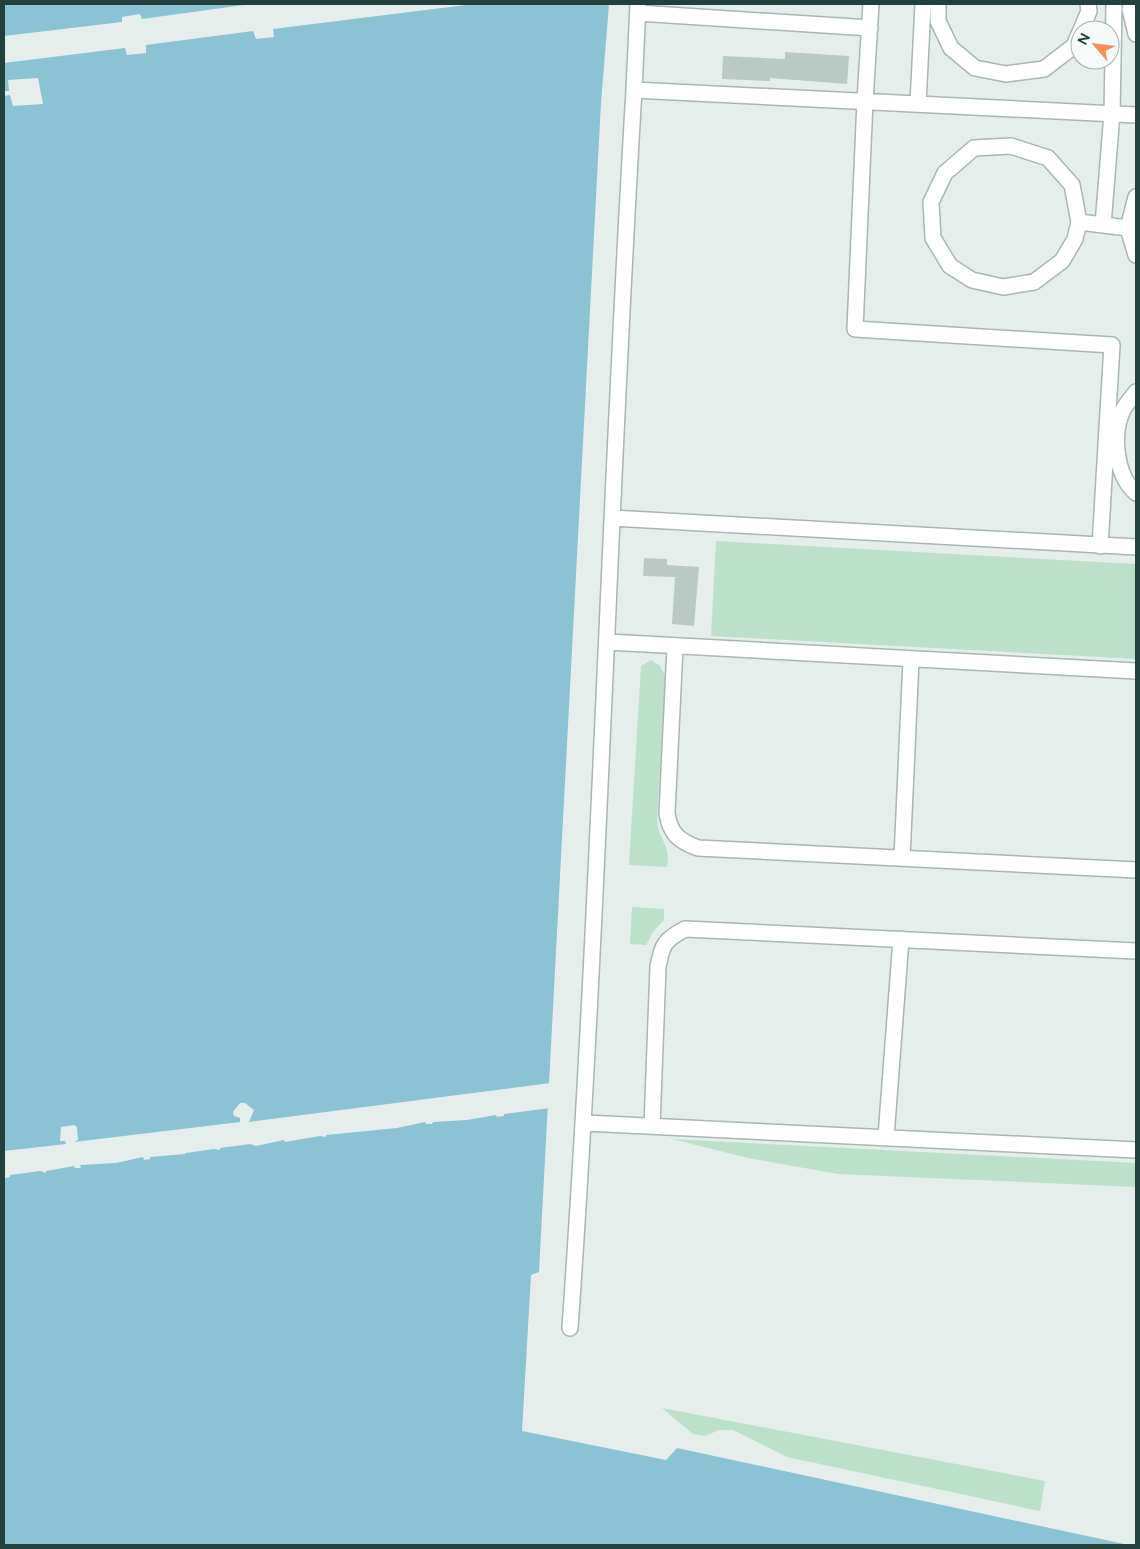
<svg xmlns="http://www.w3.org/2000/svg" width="1140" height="1549" font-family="Figtree,sans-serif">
  <rect width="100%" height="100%" fill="#e5eeeb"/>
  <path fill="#bde0ca" d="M716,541l420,23v95l-425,-23z
    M651,660l9,6 6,11 -9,142c1,20 14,25 10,48l-38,-2 12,-199z
    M632,907l32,2v11l-11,12 -7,13 -16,-1z
    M672,1139l464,24v24l-298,-13 -90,-16z
    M662,1408l383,73 -5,30 -253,-54 -54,-27h-14l-14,6 -12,-2z"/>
  <path fill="#8bc3d5" d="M4,4h605l-8,99 -62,1169 -8,3 -9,156 144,29 11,-12 452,97h-1125z"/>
  <path fill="#e5eeeb" d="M251,4h223l-201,25 1,8 -18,2 -3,-8 -107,14v8l-19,2 -2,-7 -121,15v-27l118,-14v-5l18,-3 2,5z
    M38,78l5,26 -30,2 -3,-11 -6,1v-5h5l-1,-11z
    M551,1083l-1,25 -46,6v2l-7,1 -1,-2 -29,5 -34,2 -1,2h-6l-1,-2 -28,6 -71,7v2l-6,-1 -35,6 -1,-2 -28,6 -6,-2 -30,4v2l-6,-1 -28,4 -1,1 -35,3v2l-6,1 -1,-3 -27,6 -36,2 1,3h-6l-1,-2 -28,5v2l-6,-2 -30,4v2l-5,1 -1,-3v-24l62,-7 -1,-3h-5l1,-14 13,-2 3,2 1,13 -4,2 166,-20v-4l-6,-2 -1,-4 7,-9h5l9,7 -5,12z"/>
  <path fill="#bac9c4" d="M785,52l64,4 -2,28 -77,-6v3l-48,-2 1,-23 62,3z
    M644,558l23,1v6l32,2 -5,59 -22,-2 3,-47 -32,-1z"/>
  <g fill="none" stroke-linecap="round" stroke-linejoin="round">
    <g stroke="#a7b7b3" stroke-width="18">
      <path id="minor" d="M871,4l-6,97 -10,228 257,16 -12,201
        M938,4v17l13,27 24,20 31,6 38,-5 30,-23 6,-14
        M1131,4l-1,5 6,25
        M638,13l232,15
        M1081,30l8,-19 -1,-7
        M634,90l4,-86
        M918,104l5,-100
        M1136,197l-8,31 8,27
        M1079,222l-4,17 -13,22 -28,21 -31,5 -31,-7 -22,-14 -17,-28 -2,-36 14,-29 29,-25 37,-2 37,12 24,27 7,37 49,6
        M1103,225l9,-112 2,-109
        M1136,392c-4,5 -8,10 -12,16 -13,24 -9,67 12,85
        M612,518l524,29
        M608,642l528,29
        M675,647l-8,166c3,21 12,28 31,35l438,22
        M902,858l9,-198
        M585,1123l551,27
        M652,1126l6,-159c4,-22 6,-27 27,-38l451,22
        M886,1137l15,-198
        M570,1328c29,-412 39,-825 64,-1238l502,25"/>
    </g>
    <use href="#minor" stroke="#fff" stroke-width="15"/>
  </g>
  <rect width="1140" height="1549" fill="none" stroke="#23413c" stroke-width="10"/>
  <g transform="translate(1095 45) rotate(298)"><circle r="24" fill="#f6faf9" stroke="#a2b0ad"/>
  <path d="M0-4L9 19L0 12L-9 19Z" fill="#f78f5a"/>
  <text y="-8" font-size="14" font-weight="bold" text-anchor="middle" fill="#23413c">N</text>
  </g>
</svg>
